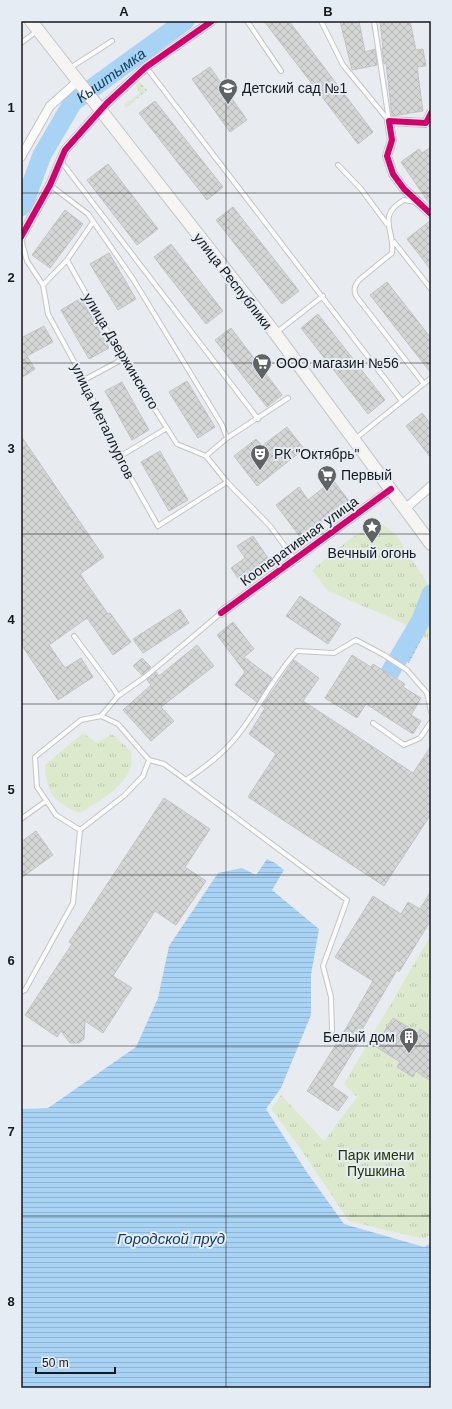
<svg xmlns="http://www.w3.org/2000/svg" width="452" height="1409" font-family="Helvetica,sans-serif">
  <defs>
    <pattern id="grass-dots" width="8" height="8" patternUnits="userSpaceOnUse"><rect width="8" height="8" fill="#dce9cc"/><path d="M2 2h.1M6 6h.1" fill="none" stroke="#bcc7af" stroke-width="1.8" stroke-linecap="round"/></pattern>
    <pattern id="park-tufts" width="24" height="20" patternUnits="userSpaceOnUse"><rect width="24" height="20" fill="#dce9cc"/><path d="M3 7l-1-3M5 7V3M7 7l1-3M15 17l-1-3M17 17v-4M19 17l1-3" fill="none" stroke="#bcc7af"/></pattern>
    <pattern id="water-rules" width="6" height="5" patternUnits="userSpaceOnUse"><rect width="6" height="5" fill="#a9d3f4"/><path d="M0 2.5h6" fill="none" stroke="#91b5d1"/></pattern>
    <pattern id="building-cross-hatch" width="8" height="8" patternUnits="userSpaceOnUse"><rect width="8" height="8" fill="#d4d5d5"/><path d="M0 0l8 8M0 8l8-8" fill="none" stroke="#b5b6b6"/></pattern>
  </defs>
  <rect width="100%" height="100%" fill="#e8ecf0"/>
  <path fill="url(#grass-dots)" d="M140,82l7,8 -21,18 -2,-3 16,-12 -4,-7 1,-3z"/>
  <path fill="url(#park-tufts)" d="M379,521l18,15 34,53v53l-28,-19 -75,-32 -16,-21 38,-31z
    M83,733l14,10 15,-9 19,17c0,4 1,11 0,16 -7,21 -33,35 -51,46 -26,-11 -34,-20 -35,-48z
    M431,935v298l-7,6 -75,-18 -49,-73 -29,-39 10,-14 43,46 33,-44 -13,-13z"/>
  <path fill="url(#water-rules)" d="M431,581v40l-22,42 -14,-10 19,-32z
    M267,859l8,4 9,7 -12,20 47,39 -8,46v40l-30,73 -15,21 40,62 38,53 80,23 7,-4v145h-410v-279l27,-1 88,-61 22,-49 11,-52 49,-73 24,-5 14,7z"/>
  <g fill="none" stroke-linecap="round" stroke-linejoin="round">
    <g stroke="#a9d3f4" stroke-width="19">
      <path id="s1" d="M21,207l4,-6 17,-46 31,-53 112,-81"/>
      <path d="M389,674l32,-54 10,-26"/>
    </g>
  </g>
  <path fill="url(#building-cross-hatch)" stroke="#c3c3c4" d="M264,21h25l84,111 -15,12z
    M340,21h19l6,31 10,-3 2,16 -25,5z
    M380,21h30l6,29 7,-1 3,17 -9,1 6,44 -31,5 -6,-53 -2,1 -2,-16h1z
    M210,67l37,53 -17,12 -38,-53z
    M155,101l68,86 -16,13 -68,-87z
    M431,147v59l-30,-44 18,-13 3,4z
    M108,164l50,65 -21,16 -50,-65z
    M233,207l66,84 -17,13 -66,-84z
    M65,210l18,14 -33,44 -18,-13z
    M431,220v50l-24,-31z
    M171,244l52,67 -17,13 -52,-67z
    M109,253l27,46 -18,11 -28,-46z
    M387,282l44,56v35l-61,-78z
    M81,298l28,50 -20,11 -28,-49z
    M318,314l67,86 -17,14 -67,-86z
    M44,326l9,16 -26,14 8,13 -14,9v-40z
    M231,328l51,67 -15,12 -52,-67z
    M187,381l28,46 -17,11 -29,-46z
    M122,382l27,48 -17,10 -27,-49z
    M422,413l9,11v34l-25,-32z
    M287,427l17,22 -47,37 -23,-30 22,-17 6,7z
    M21,436l83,121 -24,17 28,40 2,-1 21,29 -18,13 -26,-37 -38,27 16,23 16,-10 12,19 -35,23 -37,-56z
    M160,451l28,49 -19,11 -28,-49z
    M333,480l16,21 -48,37 -25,-33 23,-18 9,13z
    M253,536l17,25 -30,20 -9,-13 14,-10 -8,-12z
    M300,596l41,28 -13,20 -42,-28z
    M180,609l9,14 -46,30 -10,-14z
    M233,622l21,27 -10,8 28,21 -15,24 -22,-17 10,-13 -28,-37z
    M197,645l17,21 -53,41 13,14 -23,20 -28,-31 28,-25 -4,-5 9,-8 3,4z
    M352,655l19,12 2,-3 32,20 -2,3 18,11 -10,17 10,6 -8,13 -47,-30 -9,14 -32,-20z
    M142,658l9,9 -9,8 -9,-9z
    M294,660l25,18 -16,23 110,72 18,-27v68l-47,72 -136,-89 28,-43 -27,-20 16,-26 -3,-2z
    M164,798l46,31 -25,38 21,14 -30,44 -21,-14 -42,65 19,12 -29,45 -18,-12 -1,18 -5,4h-9l-9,-12 -4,6 -32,-22 47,-71 -3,-2z
    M36,831l17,24 -32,23v-36z
    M431,891v29l-32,52 -2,-2 -40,68 3,2 -28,46 16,11 -10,14 -31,-20 38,-61 28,-49 -38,-24 38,-61 28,18 7,-12 12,7z
    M393,1018l25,15 2,-4 11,7v45l-15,-10 -3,6 -16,-10 3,-5 -25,-16z"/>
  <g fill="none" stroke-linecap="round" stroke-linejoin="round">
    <g stroke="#c2c4c7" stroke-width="6">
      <path id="service" d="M247,21l34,50
        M321,21l22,44 46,56 -15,-100
        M21,43l16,-12
        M146,67l256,334
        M70,68l42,-27
        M60,160l198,259
        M338,165l23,24 26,35
        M50,185l38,29 45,65 89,146 5,13
        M415,202l-11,-2c-28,16 -9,30 -12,53l-33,27c-4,5 -6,9 -3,16l68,88
        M21,239l6,22 16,24 5,29 36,66 35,77 39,69 69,-44
        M394,242l37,47
        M67,260l26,-38
        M43,285l24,-25 56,99 54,85 29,12 21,26 43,44 25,34
        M277,332l46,-36
        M84,380l39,-21
        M355,439l76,-61
        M206,456l21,-18 61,-40
        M119,457l48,-29
        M74,636l39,52 5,8 -17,20 17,8 31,36 15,4 22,16c19,-13 37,-26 51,-44 22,-27 36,-59 60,-85l37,2 22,-13 28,15 23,15 20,23 4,19
        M118,696l27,-19 76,-64
        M373,723l31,22 16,-7 11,-16
        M186,780l161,120 -24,66 8,31 1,34
        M21,819l25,-18
        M80,830l45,-35 18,-19 6,-16
        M21,992l4,-2 48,-87 7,-73 -24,-15 -19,-28 -2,-30 46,-37 20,-4"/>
    </g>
    <g stroke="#c2c4c7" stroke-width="10">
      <path id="minor" d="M431,113l-5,10 -37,-2 3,19 -5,16 6,18 11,15 27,25
        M21,157l29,-51 27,-24
        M21,237l29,-52 15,-35 42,-47 39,-36 66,-46
        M406,508l25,-22
        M221,613l170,-124"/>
    </g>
    <g stroke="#c2c4c7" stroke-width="14">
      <path id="secondary" d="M31,21l244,312 156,211"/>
    </g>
    <use href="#service" stroke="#fcfcfd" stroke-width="4"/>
    <use href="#minor" stroke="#fcfcfd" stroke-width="8"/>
    <use href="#secondary" stroke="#f6f5f3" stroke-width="12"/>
    <g stroke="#e5ecf3" stroke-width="8">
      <path id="cycleway" d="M431,113l-5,10 -37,-2 3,19 -5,16 6,18 11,15 27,25
        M21,237l29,-52 15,-35 42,-47 39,-36 66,-46
        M221,613l170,-124"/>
    </g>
    <use href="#cycleway" stroke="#d6006c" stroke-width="6"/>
  </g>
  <path fill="none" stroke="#17191c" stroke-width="1" stroke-opacity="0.55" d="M226,21v1367M21,193h410M21,363h410M21,534h410M21,704h410M21,875h410M21,1046h410M21,1216h410"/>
  <defs>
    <g id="school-pin" transform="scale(1)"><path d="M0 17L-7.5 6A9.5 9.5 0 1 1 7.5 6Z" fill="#606366" stroke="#e5ecf3"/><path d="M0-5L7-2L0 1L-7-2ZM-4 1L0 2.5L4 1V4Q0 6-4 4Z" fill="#fff"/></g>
    <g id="supermarket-pin" transform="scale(1)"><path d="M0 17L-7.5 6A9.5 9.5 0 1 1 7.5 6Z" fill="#606366" stroke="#e5ecf3"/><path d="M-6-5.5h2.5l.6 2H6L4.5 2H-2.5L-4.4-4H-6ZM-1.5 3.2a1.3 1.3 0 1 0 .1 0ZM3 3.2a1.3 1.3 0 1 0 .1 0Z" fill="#fff"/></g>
    <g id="theatre-pin" transform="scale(1)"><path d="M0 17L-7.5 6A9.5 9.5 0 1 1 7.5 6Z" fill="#606366" stroke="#e5ecf3"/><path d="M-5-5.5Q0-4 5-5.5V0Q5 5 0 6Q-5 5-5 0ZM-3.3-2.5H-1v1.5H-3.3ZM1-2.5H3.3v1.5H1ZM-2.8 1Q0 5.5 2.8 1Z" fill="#fff"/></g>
    <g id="sight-pin" transform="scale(1)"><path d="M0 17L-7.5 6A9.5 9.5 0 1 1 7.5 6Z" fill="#606366" stroke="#e5ecf3"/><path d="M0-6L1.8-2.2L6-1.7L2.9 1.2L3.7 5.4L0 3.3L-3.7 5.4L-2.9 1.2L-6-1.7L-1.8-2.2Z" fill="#fff"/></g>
    <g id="building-pin" transform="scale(1)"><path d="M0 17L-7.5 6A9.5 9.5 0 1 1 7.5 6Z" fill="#606366" stroke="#e5ecf3"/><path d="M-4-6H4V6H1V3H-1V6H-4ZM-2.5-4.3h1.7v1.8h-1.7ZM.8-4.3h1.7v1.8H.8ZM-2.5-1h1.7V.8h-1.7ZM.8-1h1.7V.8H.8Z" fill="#fff"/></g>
  </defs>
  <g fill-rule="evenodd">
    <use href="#school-pin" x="228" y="88"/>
    <use href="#supermarket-pin" x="262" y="363"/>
    <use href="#theatre-pin" x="260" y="454"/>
    <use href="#supermarket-pin" x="327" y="475"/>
    <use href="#sight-pin" x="372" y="527"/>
    <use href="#building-pin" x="409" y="1037"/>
  </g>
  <g text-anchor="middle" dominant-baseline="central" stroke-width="4" stroke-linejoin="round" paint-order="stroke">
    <g font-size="14" fill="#17191c" stroke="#e5ecf3" text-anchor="start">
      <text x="242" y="88">Детский сад №1</text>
      <text x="276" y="363">ООО магазин №56</text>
      <text x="274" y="454">РК "Октябрь"</text>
      <text x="341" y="475">Первый</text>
      <text x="372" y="553" text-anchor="middle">Вечный огонь</text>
      <text x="395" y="1037" text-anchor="end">Белый дом</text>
    </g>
    <g font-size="14" fill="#17191c" stroke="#e5ecf3">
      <text transform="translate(233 281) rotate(52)">улица Республики</text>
      <text transform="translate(121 351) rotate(59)">улица Дзержинского</text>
      <text transform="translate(103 421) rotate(64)">улица Металлургов</text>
      <text transform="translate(299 541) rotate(-36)">Кооперативная улица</text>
    </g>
    <g font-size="14" fill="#263304" stroke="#e5ecf3">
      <text x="376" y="1155">Парк имени<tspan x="376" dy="16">Пушкина</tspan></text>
    </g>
    <g font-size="15" font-style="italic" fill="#113d5c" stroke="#e5ecf3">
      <text stroke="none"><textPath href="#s1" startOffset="164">Кыштымка</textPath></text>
      <text x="171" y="1238">Городской пруд</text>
    </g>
  </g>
  <rect width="452" height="1409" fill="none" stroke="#e5ecf3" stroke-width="44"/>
  <path d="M36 1367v6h79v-6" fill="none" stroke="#17191c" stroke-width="2"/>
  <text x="42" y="1367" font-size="12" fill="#17191c" stroke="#e5ecf3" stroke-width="3" paint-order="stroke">50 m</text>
  <rect x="22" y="22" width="408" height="1365" fill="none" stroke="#17191c" stroke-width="1.5"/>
  <g font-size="13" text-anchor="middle" font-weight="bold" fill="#17191c">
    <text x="124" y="16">A</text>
    <text x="328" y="16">B</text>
    <text x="11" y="112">1</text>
    <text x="11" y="282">2</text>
    <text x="11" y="453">3</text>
    <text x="11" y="624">4</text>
    <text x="11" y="794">5</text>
    <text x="11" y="965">6</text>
    <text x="11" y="1136">7</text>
    <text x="11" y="1306">8</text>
  </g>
</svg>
